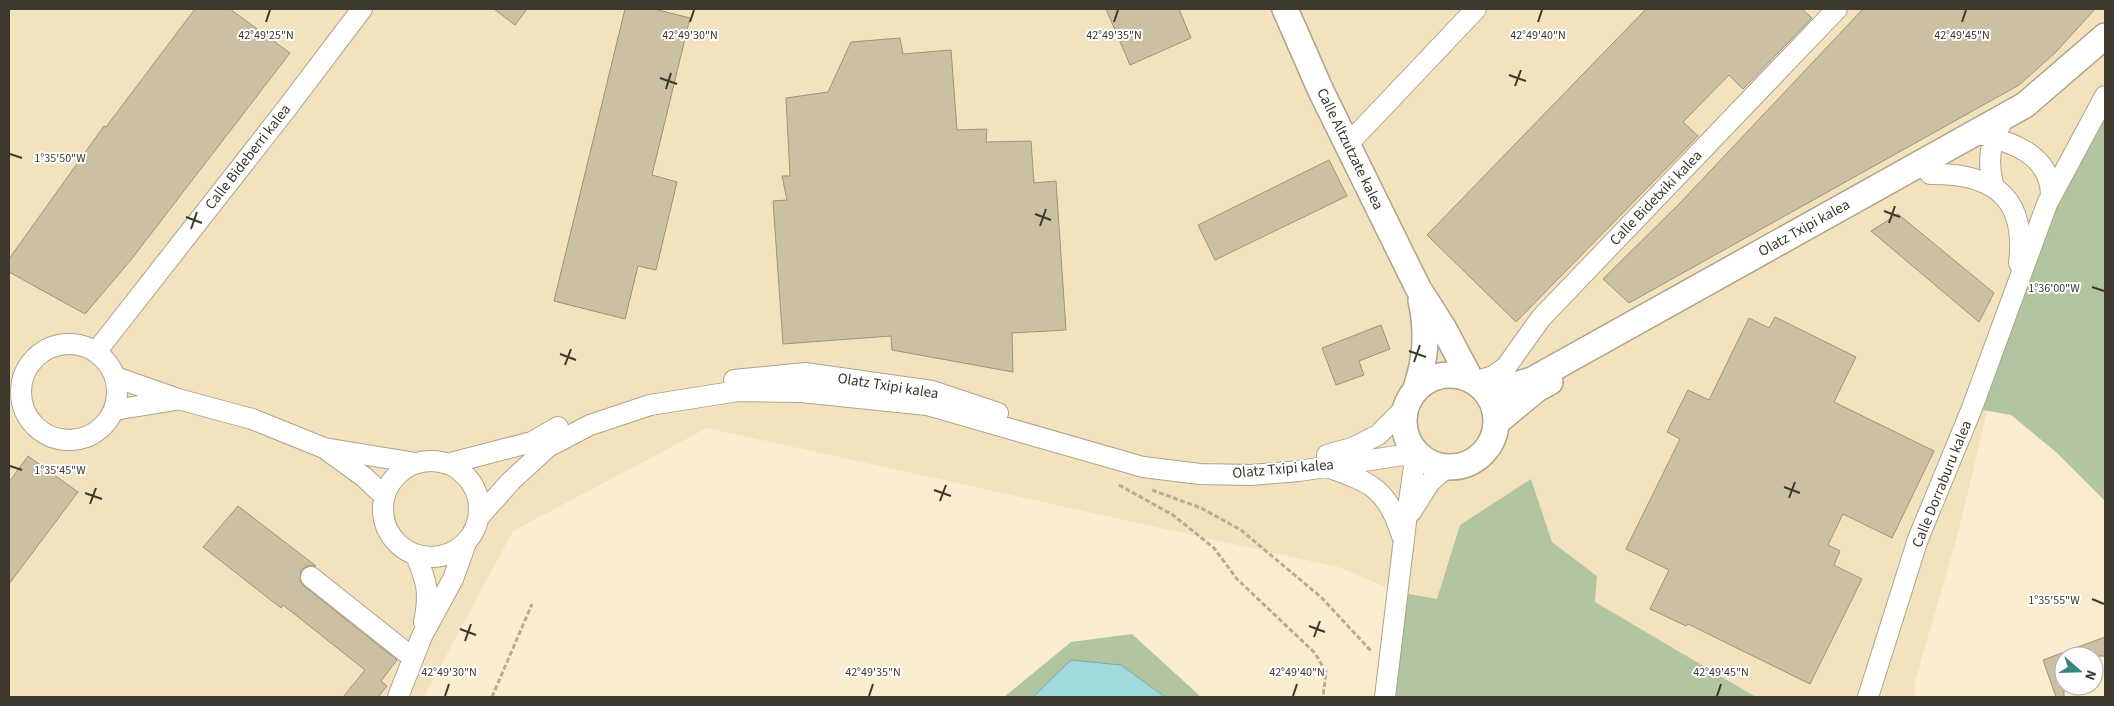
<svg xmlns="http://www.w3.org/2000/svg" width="2114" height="706" font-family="'Source Sans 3',sans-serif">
  <rect width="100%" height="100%" fill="#faeccf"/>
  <path fill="#f2e2bd" d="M9,9h2096v87l-88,191 -59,246 -44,152 2,12h-160l-161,-95 2,-26 -45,-34 -21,-63 -71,46 -23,74 -39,-7 -60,-25 -631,-139 -194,103 -89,166h-415z"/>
  <path fill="#b0c5a0" d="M2105,96v405l-48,-48 -46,-38 -39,-7 75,-204z
    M1531,479l21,63 45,34 -2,26 161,95h-371l13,-105 39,7 23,-74z
    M1132,634l69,63h-36l-44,-32 -87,32h-30l67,-55z"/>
  <path fill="#a1dada" stroke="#83a9a6" d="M1071,660l50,5 44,32h-132z"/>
  <path fill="#ccc0a3" stroke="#9f9378" d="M195,9h35l60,44 -160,208 -45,53 -76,-42v-13l95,-133 2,1z
    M494,9h33l-12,16z
    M625,9h29l36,9 -38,157 25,7 -21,88 -18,-4 -13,53 -71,-18z
    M1106,9h73l12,29 -61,27z
    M1646,9h156l10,9 -69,71 -14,-14 -46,47 15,14 -182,186 -89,-87z
    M1863,9h232l-40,44 -36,32 -390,218 -26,-24 77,-76z
    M900,38l3,16 48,-4 6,80 30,-1 -1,13 45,-1 3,42 22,-2 10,149 -54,3 1,39 -121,-22 -1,-14 -108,8 -10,-143 14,-1 -5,-24h8l-4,-78 42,-6 23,-50z
    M1329,160l18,36 -132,64 -17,-35z
    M1898,214l96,79 -15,29 -108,-91z
    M1775,317l81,40 -22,45 100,49 -42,87 -49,-24 -15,31 12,6 -6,14 28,14 -52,105 -122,-60 -2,2 -36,-17 19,-39 -43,-21 54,-110 -13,-7 21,-42 21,10 40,-82 20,10z
    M1381,325l9,24 -31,12 5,14 -28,10 -14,-37z
    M28,456l50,36 -69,92v-102z
    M238,506l78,60h-9l-6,4 -1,11 4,5 93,74 -16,21 6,5 -9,11h-35l22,-27 -82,-65 -2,3 -78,-61z
    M2105,637v19h-41v41h-8l-13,-37z"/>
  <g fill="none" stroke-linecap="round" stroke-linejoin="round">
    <g stroke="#b0a387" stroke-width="22">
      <path id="minor" d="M1976,133c34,9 75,20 75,63
        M1348,144l128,-135
        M1930,174c62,-1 97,22 89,89
        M1993,184c-5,-20 -4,-40 7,-58
        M21 392a48 48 0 1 1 96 0a48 48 0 1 1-96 0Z
        M96,352l191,-244 75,-99
        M115,377l63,22 74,20 72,29 92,15
        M734,380l71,-7 127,18 66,22
        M1475,382l18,-6 13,-9 35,-49 296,-309
        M114,410l62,-10
        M328,451l36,26 20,19
        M1327,455l25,-7 26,-13 28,-28
        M383 509a48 48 0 1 1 96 0a48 48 0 1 1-96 0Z
        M447,464l85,-22 26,-15
        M1327,467c45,16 60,21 75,69
        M1411,512l19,-30 17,-15
        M478,518l33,-37 37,-34 42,-22 60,-20 88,-14 63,1 126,13 216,62 57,7 51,1 48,-4 117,-18 -10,69 -21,175
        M416,556c11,26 14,37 8,66
        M311,577l102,81
        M398,697l24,-61 31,-57 13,-36
        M1868,697l50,-158 54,-131 75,-204 58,-108"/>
    </g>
    <g stroke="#b0a387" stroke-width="28">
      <path id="major" d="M1285,9l36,82 97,197 26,41 27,51
        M1404 421a46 46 0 1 1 92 0a46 46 0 1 1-92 0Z
        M1415,391c11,-31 13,-58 6,-91
        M1487,393l45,-13 493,-275 80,-69
        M1497,422l40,-33 13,-7"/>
    </g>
    <path stroke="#b7ac95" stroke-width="3" stroke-dasharray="5 2.5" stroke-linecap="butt" d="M1119,485l54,30 41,33 23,31 78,74 11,19 -3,25
      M1152,490l49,18 40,22 81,68 50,54
      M492,697l40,-93"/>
    <use href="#minor" stroke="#fff" stroke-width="20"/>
    <use href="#major" stroke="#fff" stroke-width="25"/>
  </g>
  <path fill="none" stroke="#3d382c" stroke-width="2" d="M266,22l4,-12M690,22l4,-12M1114,22l4,-12M1538,22l4,-12M1962,22l4,-12M1509,75l17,6M660,78l17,6M1515,86l6,-16M666,89l5,-16M10,154l12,4M1884,211l16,6M1035,214l16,6M186,217l16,6M1889,223l6,-17M1040,226l6,-17M191,229l6,-17M2092,287l12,4M1409,351l17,6M560,354l16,6M1414,362l6,-17M565,365l6,-16M10,466l12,4M1784,487l16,6M934,490l17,6M85,493l17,6M1789,498l6,-16M940,501l6,-16M90,504l6,-16M2092,599l12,5M1309,626l16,6M460,629l16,6M1314,637l6,-16M465,641l6,-17M445,696l4,-12M869,696l4,-12M1293,696l4,-12M1717,696l4,-12"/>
  <g text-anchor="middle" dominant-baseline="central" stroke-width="4" stroke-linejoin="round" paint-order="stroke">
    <g font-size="15" fill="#3d382c" stroke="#fff">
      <text transform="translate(1350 149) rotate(64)">Calle Altzutzate kalea</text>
      <text transform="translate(248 157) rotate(-52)">Calle Bideberri kalea</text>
      <text transform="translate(1656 198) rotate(-46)">Calle Bidetxiki kalea</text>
      <text transform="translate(1804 228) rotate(-29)">Olatz Txipi kalea</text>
      <text transform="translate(888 386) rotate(9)">Olatz Txipi kalea</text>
      <text transform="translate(1283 469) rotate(-5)">Olatz Txipi kalea</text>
      <text transform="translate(1942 484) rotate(-68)">Calle Dorraburu kalea</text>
    </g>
  </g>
  <g font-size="12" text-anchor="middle" fill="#3d382c" stroke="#fff" stroke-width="4" stroke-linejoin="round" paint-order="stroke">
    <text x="266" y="39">42°49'25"N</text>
    <text x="690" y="39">42°49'30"N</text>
    <text x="1114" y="39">42°49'35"N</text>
    <text x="1538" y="39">42°49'40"N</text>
    <text x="1962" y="39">42°49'45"N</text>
    <text x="60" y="162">1°35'50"W</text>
    <text x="2054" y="292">1°36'00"W</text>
    <text x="60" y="474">1°35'45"W</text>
    <text x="2054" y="604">1°35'55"W</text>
    <text x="449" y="676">42°49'30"N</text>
    <text x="873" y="676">42°49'35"N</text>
    <text x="1297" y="676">42°49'40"N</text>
    <text x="1721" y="676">42°49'45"N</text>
  </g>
  <rect width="2114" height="706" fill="none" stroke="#3d382c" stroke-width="20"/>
  <g transform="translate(2079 671) rotate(110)"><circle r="24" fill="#ffffff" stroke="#b1afab"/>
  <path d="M0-4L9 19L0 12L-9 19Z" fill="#3c847e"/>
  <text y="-8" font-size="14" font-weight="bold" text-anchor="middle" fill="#3d382c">N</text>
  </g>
</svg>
